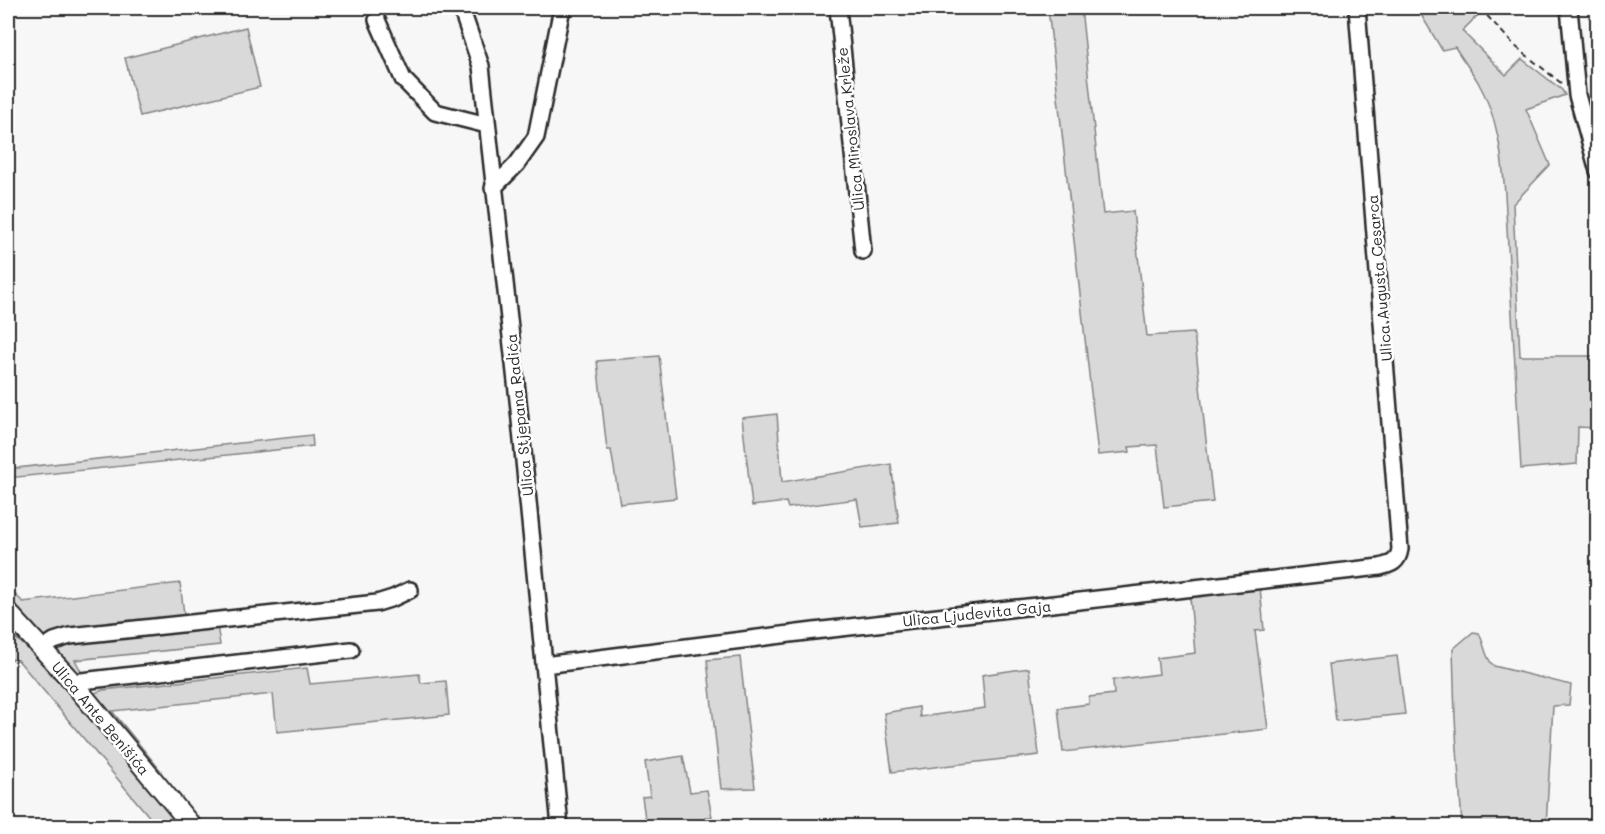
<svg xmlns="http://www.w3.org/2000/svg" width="1605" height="834" font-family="Mali,sans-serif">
  <rect width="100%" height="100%" fill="#f7f7f7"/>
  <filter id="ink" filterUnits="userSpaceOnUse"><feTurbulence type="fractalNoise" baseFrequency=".0167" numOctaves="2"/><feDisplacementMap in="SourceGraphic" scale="12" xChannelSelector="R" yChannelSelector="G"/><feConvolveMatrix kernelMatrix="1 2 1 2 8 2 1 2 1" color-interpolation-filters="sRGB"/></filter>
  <g filter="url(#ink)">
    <path fill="#d9d9d9" stroke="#828282" stroke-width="1.5" d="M1048,8h33l22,206 30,-3 14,125 47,-3 19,169 -49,5 -7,-62 -28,2 1,5 -32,3z
      M1417,8h68l-23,23 44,44 16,-16 40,31 3,5 -39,14 24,56 -37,39 7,152h77v72l-19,-1 -1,37 -56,5 -16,-275c-3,-39 -7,-77 -27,-112 -7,-12 -16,-23 -23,-35l-13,3z
      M246,27l14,60 -120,29 -15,-58z
      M659,356l17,142 -56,6 -9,-54h-4l-10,-89z
      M777,414l5,68 109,-18 8,59 -37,4 -5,-28 -69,9 -2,-6 -34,4 -10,-88z
      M312,435l1,11 -305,32v-9z
      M180,583l5,38 -139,21 -38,-37v-17l15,14z
      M1260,587l4,43 -9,1 13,98 -205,23 -5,-44 31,-4v-7l25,-3 -1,-14 46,-6 -2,-16 38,-5 -5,-56 8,-2z
      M217,625l3,20 -145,15 6,11 -3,3 -7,-1 -21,-24 3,-4z
      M8,632l29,24 145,170h-25l-139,-166 -10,-1z
      M1473,632l6,1c6,12 6,25 15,33l77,19 -2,20 -16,1 -7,120h-84l-7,-108 -2,-69z
      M1397,656l8,58 -69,7 -7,-57z
      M740,657l15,131 -34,1 -14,-129z
      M307,668l3,16 109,-10 2,9 25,-2 3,34 -172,17 -4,-38 -161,17 49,60 -8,3 -64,-79 14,-5z
      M1029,668l10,87 -147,17 -8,-59 35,-6 1,10 65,-9 -3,-33z
      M683,756l7,36 17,-2 5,27h-7l1,9h-40l-1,-3 -19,2 -4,-28 8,-1 -5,-34z"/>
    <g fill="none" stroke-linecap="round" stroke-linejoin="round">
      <g stroke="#2b2b2b" stroke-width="20">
        <path id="minor" d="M461,8l20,58 37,334 42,426
          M838,8l25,243
          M1569,8l8,87 21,76
          M377,20l26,59 32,33 52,13
          M493,188l24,-24 19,-27 26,-129
          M42,649l12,-8 16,-5 307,-33 16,-5 17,-8
          M544,665l270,-34 566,-64c12,-3 18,-5 20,-18l-43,-541
          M73,682l278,-32"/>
      </g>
      <g stroke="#2b2b2b" stroke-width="22">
        <path id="major" d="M8,612l60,65 124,149"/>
      </g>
      <path stroke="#2b2b2b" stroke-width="2" stroke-dasharray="6 4.5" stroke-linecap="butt" d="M1480,8l35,38 46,37
        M373,826l35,-4"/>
      <use href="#minor" stroke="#fff" stroke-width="15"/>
      <use href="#major" stroke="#fff" stroke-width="18"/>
    </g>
  </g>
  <g text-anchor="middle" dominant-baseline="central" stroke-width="5" stroke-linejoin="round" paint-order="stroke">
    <g font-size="15" fill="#2b2b2b" stroke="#fff">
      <text transform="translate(850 129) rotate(-96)">Ulica Miroslava Krleže</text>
      <text transform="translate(1379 278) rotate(-95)">Ulica Augusta Cesarca</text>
      <text transform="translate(519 415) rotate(-96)">Ulica Stjepana Radića</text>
      <text transform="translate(977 613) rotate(-6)">Ulica Ljudevita Gaja</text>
      <text transform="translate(101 718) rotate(50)">Ulica Ante Benišića</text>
    </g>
  </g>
  <rect width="1605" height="834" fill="none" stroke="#fff" stroke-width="30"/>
  <rect x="15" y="15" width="1575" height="804" fill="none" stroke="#2b2b2b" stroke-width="2" filter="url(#ink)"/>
</svg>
